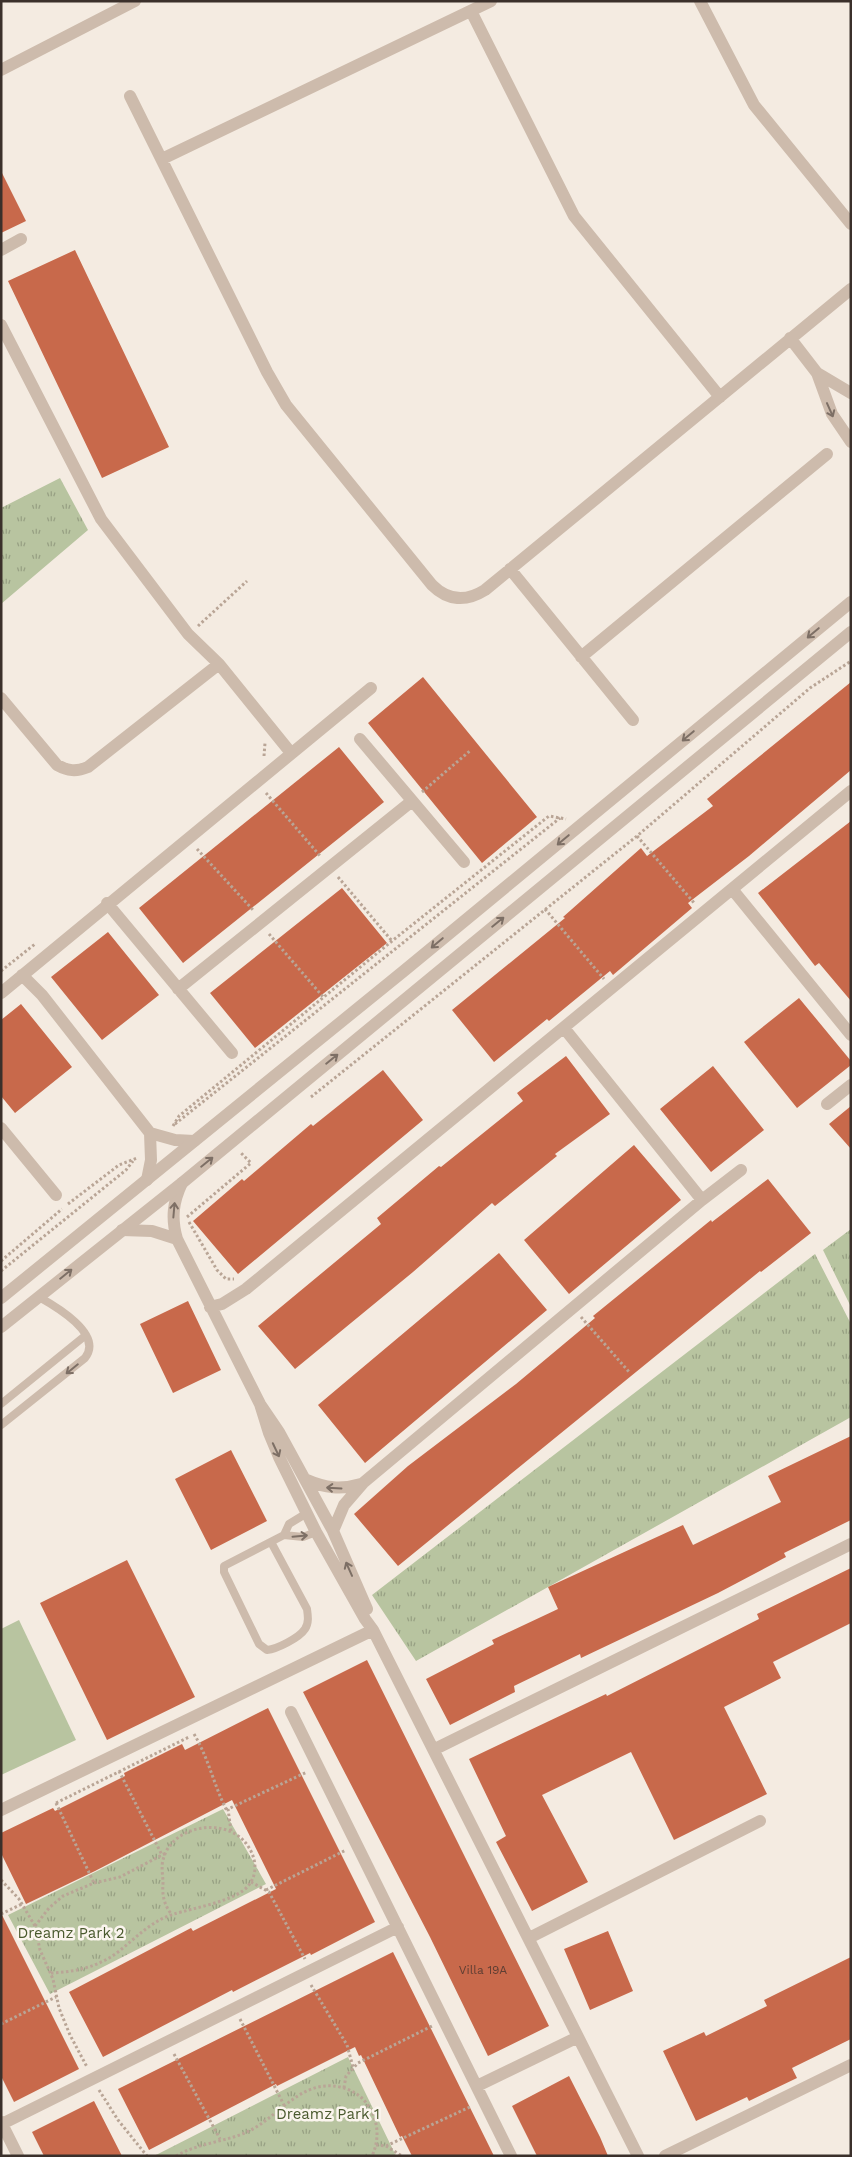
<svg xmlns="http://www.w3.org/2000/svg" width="852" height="2157" font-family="'Work Sans',sans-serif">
  <defs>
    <pattern id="park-tufts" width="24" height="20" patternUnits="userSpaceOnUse" patternTransform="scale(1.25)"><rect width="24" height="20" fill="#b8c4a0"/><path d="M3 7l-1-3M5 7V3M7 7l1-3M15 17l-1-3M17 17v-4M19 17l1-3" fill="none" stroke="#97a083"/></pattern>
  </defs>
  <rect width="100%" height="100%" fill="#f4ebe1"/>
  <path fill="#b8c4a0" d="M19,1620l57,120 -75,35v-146z"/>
  <path fill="url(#park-tufts)" d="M60,478l28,52 -87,74v-96z
    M851,1229v78l-28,-57z
    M815,1254l36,70v93l-435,244 -44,-66z
    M223,1809l43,75 -216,110 -42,-79z
    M348,2057l48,99h-242z"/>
  <path fill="#c8694b" d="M1,171l25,50 -25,12z
    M75,250l94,197 -67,31 -94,-197z
    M423,677l114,140 -55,46 -114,-140z
    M851,682v88l-102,86 -61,47 4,5 -79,67 -3,-4 -61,50 -2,-2 -53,43 -42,-52 113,-92 -2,-1 78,-69 6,8 66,-50 -6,-7z
    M339,747l45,55 -201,161 -44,-55z
    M851,821v180l-32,-38 -4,3 -57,-73z
    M342,888l45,55 -132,105 -45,-55z
    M108,932l51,63 -57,45 -51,-63z
    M799,998l52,63v4l-54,43 -53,-66z
    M21,1004l51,63 -57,46 -14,-17v-76z
    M566,1056l44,58 -55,40 2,2 -62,50 -3,-3 -79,69 -118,97 -37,-43 123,-102 -4,-6 62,-52 2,1 82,-66 -6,-8z
    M713,1066l51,64 -53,42 -51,-63z
    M383,1070l40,50 -185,154 -45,-53 49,-42 2,2 67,-57 2,2z
    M851,1106v43l-22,-25z
    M634,1145l47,55 -112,94 -45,-54z
    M768,1179l43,54 -50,39 -1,-1 -362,295 -44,-52 54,-48 108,-82 79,-66 -2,-2 118,-96 1,2z
    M499,1253l48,57 -182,153 -47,-58z
    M188,1301l33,69 -48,23 -33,-69z
    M851,1436v84l-67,33 2,4 -68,36 -137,65 -1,-4 -66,32 1,6 -65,33 -24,-46 68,-35 -2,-4 66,-31 -10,-22 135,-62 10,20 88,-43 -13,-26z
    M231,1450l36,71 -56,29 -36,-71z
    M127,1560l68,137 -88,43 -67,-137z
    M851,1568v55l-78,39 8,16 -57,29 43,87 -93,46 -43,-88 -89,43 46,87 -56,29 -36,-69 10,-6 -37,-77 137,-65 1,2 152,-77 -2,-5z
    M367,1660l182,366 -61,30 -58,-119 -127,-245z
    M268,1708l107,214 -64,33 -1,-2 -77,39 -1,-2 -129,67 -34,-65 122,-64 2,3 83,-42 -44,-89 -137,71 -69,33 -25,-51v-20l52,-25 2,3 70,-35 -1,-3 58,-29 3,6z
    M1,1913l78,156 -65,33 -13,-26z
    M608,1931l25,60 -43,19 -26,-61z
    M393,1952l101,204h-82l-10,-20 -2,1 -39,-82 -2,1 -4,-9 -78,39 -1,-2 -127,66 -31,-61z
    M851,1957v82l-59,29 5,10 -48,23 -2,-4 -51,24 -33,-70 41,-19 2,4 61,-30 -3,-6z
    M569,2076l31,61 8,19h-71l-25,-50z
    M94,2101l28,55h-78l-12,-24z"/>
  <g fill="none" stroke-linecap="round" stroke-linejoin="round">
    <path stroke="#b9a596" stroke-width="3" stroke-dasharray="2.5 2.5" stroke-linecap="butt" d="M198,626l49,-45
      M264,756l1,-13
      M422,792l49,-42
      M266,793l55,64
      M637,836l58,68
      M197,849l57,62
      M338,877l54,64
      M545,909l59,70
      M269,934l55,64
      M1,971l34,-27
      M311,1097l326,-261 173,-148 41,-27
      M175,1124l385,-306
      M173,1126l6,-10 213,-175 157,-125 17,3
      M68,1204l51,-39 18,-7
      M187,1217l64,-54 -11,-11
      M189,1222l28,48 9,9h8
      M1,1261l61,-52
      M1,1271l125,-101 7,-9
      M581,1317l49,56
      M194,1734c15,25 20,52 33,77
      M119,1771l43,84
      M56,1803l133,-66
      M56,1803l38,80
      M231,1831l-3,-22 79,-37
      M1,1880l18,19 16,27 5,24 13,29 6,29 11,27 17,32
      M251,1882l18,10 36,67
      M266,1890l80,-40
      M1,1914l21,-10
      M35,1926l14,-18 14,-12 31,-13 26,-6 46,-24
      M51,1973c24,-1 47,-6 67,-21 19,-15 33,-31 56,-38 19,-6 62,-13 74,-28 12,-14 7,-33 -4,-45 -22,-24 -73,-15 -81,19 -2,7 0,16 0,23 -1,12 1,22 9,32
      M311,1985l36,60 6,22
      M240,2019l44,86
      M1,2024l55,-27
      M174,2054l46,85
      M344,2088l2,-12 12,-13 74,-37
      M99,2090l19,30 29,36
      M376,2145l10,1 16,10
      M386,2146l86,-40
      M176,2156c24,-14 52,-14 75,-26 30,-16 51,-51 89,-43 13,3 24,10 30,22 9,14 9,32 2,47"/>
    <path stroke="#cdbbac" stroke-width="8" d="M1,1404l85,-69
      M1,1425l84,-67c19,-24 -30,-52 -46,-61
      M284,1535l5,-11 18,-11
      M271,1542l36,67c1,7 2,14 -2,20 -6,9 -28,20 -38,21l-8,-6 -35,-72v-6l60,-31 19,2 13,-5"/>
    <path stroke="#cdbbac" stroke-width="12" d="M700,1l54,104 97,119
      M471,11l103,205 146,181
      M1,70l134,-69
      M130,96l137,276 19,33 146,180c16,16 34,17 53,5l366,-301
      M162,159l329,-158
      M1,250l20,-11
      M1,325l100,194 87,115 31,30 72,89
      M790,338l27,35 15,41 19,28
      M817,373l34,20
      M510,569l123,151
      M581,657l246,-203
      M1,698l56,67c11,6 19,7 31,2l131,-103
      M360,739l104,123
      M732,889l119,146
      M107,903l125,150
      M22,975l20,20 108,138 25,7 19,1
      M178,989l234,-188
      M1,993l370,-305
      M564,1028l138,172
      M827,1104l24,-19
      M1,1128l55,67
      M147,1180l4,-20 -1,-27
      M182,1183c-9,19 -11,35 -5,56l83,165 19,28 54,99 34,78
      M122,1230l30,1 25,8
      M210,1307l12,-3 24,-15 605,-498
      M260,1404l9,29 10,24 37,75 49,87 8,11 265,526
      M307,1480c18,8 34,10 54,4
      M333,1531l11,-26 19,-22 339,-283 39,-30
      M291,1712l220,444
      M435,1749l416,-205
      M1,1810l372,-180
      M529,1938l231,-117
      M477,2086l101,-49
      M1,2122l17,34
      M2,2124l396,-197
      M665,2156l186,-91"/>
    <path stroke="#cdbbac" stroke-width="12" d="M1,1298l404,-328 446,-368
      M1,1327l181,-144 669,-551"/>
  </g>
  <defs><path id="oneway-shaft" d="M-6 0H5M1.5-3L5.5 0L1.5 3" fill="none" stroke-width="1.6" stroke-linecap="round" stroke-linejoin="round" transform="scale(1.25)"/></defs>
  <g stroke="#7d6f65">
    <use href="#oneway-shaft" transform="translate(830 410) rotate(66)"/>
    <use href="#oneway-shaft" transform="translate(813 633) rotate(140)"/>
    <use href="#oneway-shaft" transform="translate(688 736) rotate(140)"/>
    <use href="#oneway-shaft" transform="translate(563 840) rotate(140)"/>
    <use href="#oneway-shaft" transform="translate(498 922) rotate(-39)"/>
    <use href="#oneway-shaft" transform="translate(437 943) rotate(140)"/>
    <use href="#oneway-shaft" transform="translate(332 1059) rotate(-39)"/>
    <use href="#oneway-shaft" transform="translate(207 1162) rotate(-39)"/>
    <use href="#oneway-shaft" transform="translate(174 1210) rotate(-85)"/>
    <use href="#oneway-shaft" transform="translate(66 1274) rotate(-39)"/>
    <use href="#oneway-shaft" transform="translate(72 1369) rotate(141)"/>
    <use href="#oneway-shaft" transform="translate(276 1450) rotate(65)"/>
    <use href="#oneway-shaft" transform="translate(334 1488) rotate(-177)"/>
    <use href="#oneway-shaft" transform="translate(300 1536) rotate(-5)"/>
    <use href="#oneway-shaft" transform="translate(349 1569) rotate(-114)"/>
  </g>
  <g text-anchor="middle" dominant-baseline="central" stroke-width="5" stroke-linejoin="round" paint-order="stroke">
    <g font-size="12" fill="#5e3e33">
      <text x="483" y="1970">Villa 19A</text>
    </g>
    <g font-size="15" fill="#4a5a2e" stroke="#fbf5ee">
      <text x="71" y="1933">Dreamz Park 2</text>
      <text x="328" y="2114">Dreamz Park 1</text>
    </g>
  </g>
  <rect width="852" height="2157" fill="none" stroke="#3b302b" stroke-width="5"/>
</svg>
